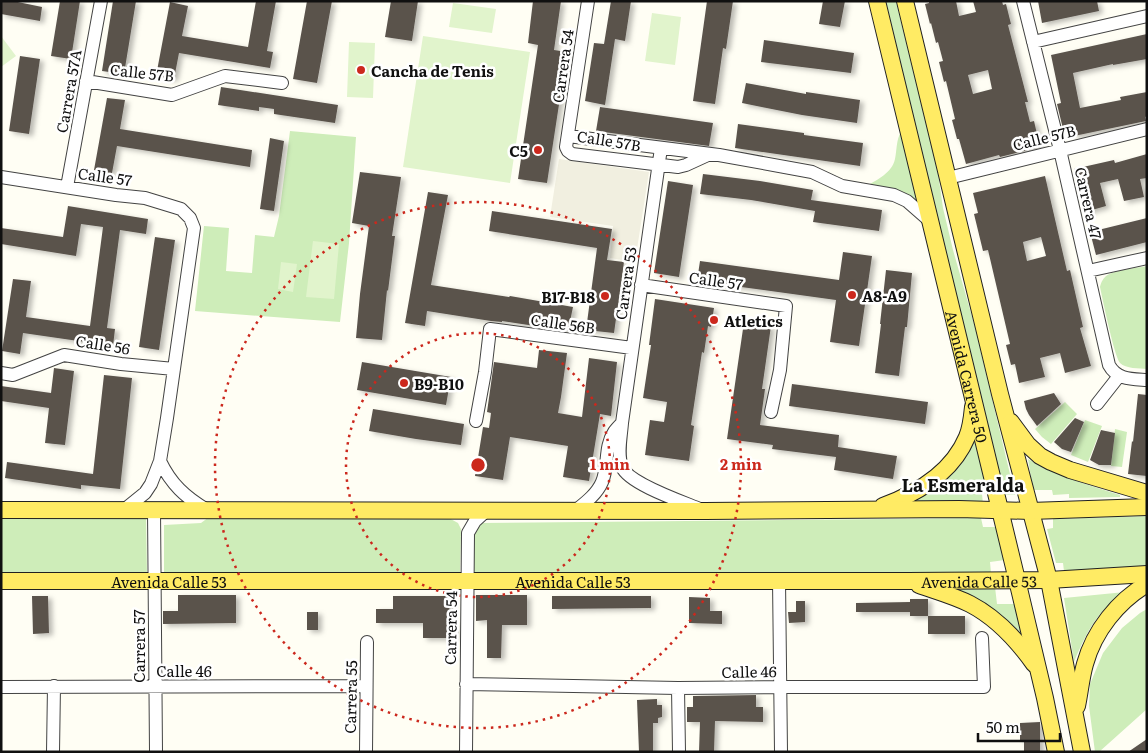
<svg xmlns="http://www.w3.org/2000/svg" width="1148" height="753" font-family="Literata,serif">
  <defs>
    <filter id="shadow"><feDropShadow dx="4" dy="2.5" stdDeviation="2.5" flood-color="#0004"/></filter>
  </defs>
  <rect width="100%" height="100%" fill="#fffef4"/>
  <path fill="#ceedb9" d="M886,1h10l42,172 5,35 10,42 22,77 40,168h-10l-39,-156z
    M290,131l66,6 -7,106 -9,79 -145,-11 9,-85 25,2 -3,43 26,2 3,-38 19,2 5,-21z
    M901,132l18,72 -53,-18c11,-6 26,-13 29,-27 2,-9 1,-19 6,-27z
    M1147,266v103c-8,-1 -21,0 -27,-6 -6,-8 -17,-62 -20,-76 1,-4 2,-7 6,-11 8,-6 30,-8 41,-10z
    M1065,402l12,12 -26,30 -9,-7 -7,-8z
    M1085,420l17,6 -14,36 -17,-7z
    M978,426l15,66 -11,2 1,10 -87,2z
    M1115,429l12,3 -5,35 -11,-1z
    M1028,459c29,17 60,26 92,36v2l-51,1v-4l-16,1 -1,-5h-19z
    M1,516h145l1,59h-146z
    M1147,516v53l-83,2 -1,-8h-7l-9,-34 6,-1v-9z
    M209,517h238l11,6 3,6 -1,45h-296v-49l37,-2z
    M981,518l2,9h15l7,33 -15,2 1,11h-518v-42l6,-8z
    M995,587l2,17h20l6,31c-23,-22 -37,-33 -66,-46z
    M1125,592c-8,7 -17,13 -24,21 -12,14 -20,32 -27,49l-10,-64z
    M1147,609v100l-48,43h-4l-6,-46 1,-22 13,-31 19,-25 18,-15z"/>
  <path fill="#e1f4cc" d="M453,3l43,6 -4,24 -43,-6z
    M652,13l29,4 -6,48 -30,-4z
    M1,36l15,20 -15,11z
    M423,36l107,16 -20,131 -107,-16z
    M349,42l26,1 -2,55 -26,-1z
    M313,241l26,3 -5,55 -28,-2z
    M281,262l16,2 -4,28 -15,-3z"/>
  <path fill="#f1efe0" d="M559,159l90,13 -14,90 -25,-4 3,-32 -63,-9z"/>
  <path fill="#5a534c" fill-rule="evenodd" filter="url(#shadow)" d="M1,1h12l29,6 -2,14 -39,-7z
    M60,1h20l-9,58 -20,-3z
    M113,1h23l-12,73 -22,-3z
    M256,1h20l-9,50 6,1 -3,16 -91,-15 -5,26 -18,-3 14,-74 18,4 -6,30 66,11z
    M307,1h25l-15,82 -24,-4z
    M391,1h27l-6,40 -27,-4z
    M533,1h28l-7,49 13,2 -20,131 -29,-4 20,-134 -10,-2z
    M611,1h20l-6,40 -10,-2 -10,66 -20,-4 9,-58 10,1z
    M707,1h26l-7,48 -3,-1 -8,56 -22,-3z
    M823,1h22l-5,26 -21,-3z
    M929,1h27l3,15 17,-4 -3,-11h29l1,4 3,-1 5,20 -3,1 20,77h-3l5,20 4,-1 6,26 -40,10 -1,-2 -33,9 -7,-25h-2l-5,-19 3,-1 -9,-38 -2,1 -5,-20 4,-1 -5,-19 -2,1 -5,-20 -1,1 -5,-20 4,-1zM988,70l4,19 -19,5 -5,-19z
    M1038,1h59l2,10 -57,12z
    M1147,34v25l-34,6v-1l-40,9 7,35 41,-8 -1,-3 27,-5v24l-2,1 1,4 -72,15 -2,-9 -9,2 -6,-25 4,-1 -10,-48z
    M764,40l90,13 -3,20 -90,-11z
    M20,56l20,3 -11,75 -20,-3z
    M746,83l60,11v-2l54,8 -3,23 -55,-8 -60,-12z
    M221,87l117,18 -3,18 -61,-9v-5l-15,-2v4l-41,-6z
    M107,98l18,2 -5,29 132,21 -2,17 -133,-21 -5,27 -18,-3z
    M600,107l113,16 -4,23 -113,-15z
    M738,124l66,9v2l59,8 -3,23 -125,-18z
    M270,138l14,3 -10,70 -14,-2z
    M1147,154v24l-7,1 4,18 -20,4 -6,-22 -18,4 6,23 -21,6 -11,-43 40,-9 1,3z
    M360,172l41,5 -9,59h3l-7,55 -1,-1 -5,50 -26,-2 4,-44 9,-68 -17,-3z
    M703,174l57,7 53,9 -2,10 71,10 -3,21 -66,-9 2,-11 -64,-11 -51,-6z
    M1045,176l22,95 3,-1 13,57 -3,1 11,38 -26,7 -5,-20 -20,5 5,19 -26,6 -4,-19 -4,1 -5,-20 4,-1 -22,-94 -5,1 -9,-37 4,-1 -5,-20zM1041,237l5,19 -19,5 -4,-19z
    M668,181l25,4 -14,92 -25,-4z
    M428,192l20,3 -17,90 78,12 1,-1 63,11 -5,24 -66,-10v1l-11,-1 -64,-10 -2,15 -20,-3z
    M68,206l80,13 -2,15 -26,-4 -13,98 8,1 -2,17 -90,-13 -3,21 -18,-3 11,-72 18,2 -5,36 64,9 13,-99 -22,-3 -5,32 -75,-12v-16l62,9z
    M492,211l120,18 -5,31 17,2 -10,71 -28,-3 11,-82 -108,-17z
    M1147,218v24l-51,13 -6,-23z
    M155,237l20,3 -16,110 -20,-3z
    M843,252l29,4 -13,90 -29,-4 6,-42 -139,-19 3,-20 139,19z
    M886,270l26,3 -5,54h-2l-6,49 -24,-3 6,-49h-1z
    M655,299l59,9 -3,19 -3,-1 -4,27 -2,-1 -11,73 3,1 -5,35 -44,-6 5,-35 14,2 3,-20 -24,-4 8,-53h-2z
    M744,322l27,4 -9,63h3l-5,36 79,10 -1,12 59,9 -4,23 -59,-9 2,-13 -64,-8 1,-4 -46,-6z
    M539,350l28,3 -6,44 -3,16 24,4 7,-59 28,4 -6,54 -11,-2 -11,67 -26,-4 5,-31 -58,-9 -7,43 -28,-4 8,-49 6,1 2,-15 -4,-1 7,-50 43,6z
    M362,362l89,15 -5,28 -89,-15z
    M54,368l20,3 -9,74 -20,-2 4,-35 -48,-7v-15l50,7z
    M104,375l28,3 -12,111 -39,-4v4l-76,-11 2,-16 86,12z
    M792,384l136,18 -3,22 -136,-18z
    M1054,393l7,11 -24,22 -8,-11 -3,-6 -2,-8z
    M1138,394l9,1v81l-19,-2 4,-33 1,1z
    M373,409l91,15 -3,21 -45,-6 -47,-8z
    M1075,418l9,4 -13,30 -9,-3 -8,-7z
    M1101,430l14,3 -4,32h-12l-9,-5z
    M178,595h58v28l-73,1v-13h15z
    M476,595h51v30h-25l-1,33h-14v-38l-11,1z
    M32,596h16l1,37 -16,1z
    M393,596h57l-1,26h5l1,16h-32v-15h-47v-14h17z
    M552,596h99v12l-99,1z
    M689,597l21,1v13h12v13l-33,-1z
    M910,599h18v17h37v18h-37v-18h-18v-4h-54v-9l54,-1z
    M796,601h9v21l-16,1 -1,-11h8z
    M307,612h11v18h-11z
    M756,695v12h7v15l-48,-1 -1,31h-15l1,-30h-13v-15h6v-11z
    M657,699v6h5v12l-4,1v5h-5v29h-14l-2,-52z
    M1040,722v30h-16v-12h-4v-17z
    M1147,739v13h-19z"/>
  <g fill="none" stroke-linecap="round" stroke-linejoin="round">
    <g stroke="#434343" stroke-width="14">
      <path id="minor" d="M588,1l-22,146 2,4 4,3 106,13 8,-2 24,-11
        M1023,1l37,149 49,215c8,15 23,14 38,15
        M1033,42l114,-26
        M86,81l86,14 53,-19 57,7
        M568,136l151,19 93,17 30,14 52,9 13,6 24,21
        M661,148l-39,275c-1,14 -5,31 0,44 7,17 61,35 78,42
        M1,177l115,18 29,3 36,11 9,9 4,10 -27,190 -7,43 -9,23 -6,9 -21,17
        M948,178l199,-49
        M67,187l34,-186
        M1088,271l59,-13
        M641,285l145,21 -6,64 -9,42
        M1,373l12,2 51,-20 57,9 53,5
        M1097,404l22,-28
        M476,421l9,-49 5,-43 142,19
        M160,461c11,23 25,36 47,49
        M154,510l2,242
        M575,511c10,-8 22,-17 27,-29 7,-16 2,-35 12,-50 2,-3 5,-6 8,-9
        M779,580l2,172
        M466,684l212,4 103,-1h203l-2,-49
        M1,687l365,-1
        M678,688l1,64
        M53,752l1,-66
        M366,752l1,-110
        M466,752l2,-219 7,-12 11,-10"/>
    </g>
    <g stroke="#212121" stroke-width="18">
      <g id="major">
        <path id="s1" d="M877,1l140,579 28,118 11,54"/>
        <path d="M905,1l95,393 49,186 33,172"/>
        <path d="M1011,422l17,23 12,11 11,6 19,8 77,23"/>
        <path d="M883,506c35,-13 69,-33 84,-69 4,-9 5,-20 6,-30"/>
        <path d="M1,510l704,1 254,-2 71,2 117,-4"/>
        <path id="s2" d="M1,581h907l141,-1 98,-6"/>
        <path d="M919,585c17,6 35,11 51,19 27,14 47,36 64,60"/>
        <path d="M1077,706c3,-14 4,-28 8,-42 9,-33 33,-63 62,-80"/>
      </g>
    </g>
    <use href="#minor" stroke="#fff" stroke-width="12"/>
    <use href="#major" stroke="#ffeb64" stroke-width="16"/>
  </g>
  <g fill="none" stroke="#cc281d" stroke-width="2.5" stroke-dasharray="2.5 5">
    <circle cx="478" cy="465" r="132"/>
    <circle cx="478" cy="465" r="263"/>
  </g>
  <g fill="#cc281d" stroke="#fff" stroke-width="2">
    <circle cx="361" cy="70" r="5"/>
    <circle cx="538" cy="150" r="5"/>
    <circle cx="852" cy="295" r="5"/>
    <circle cx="605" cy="296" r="5"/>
    <circle cx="714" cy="320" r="5"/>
    <circle cx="404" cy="383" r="5"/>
  </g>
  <g text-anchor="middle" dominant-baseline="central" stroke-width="5" stroke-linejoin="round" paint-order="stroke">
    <g font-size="15" fill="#101010" stroke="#fff">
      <text transform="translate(562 66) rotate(-82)">Carrera 54</text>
      <text transform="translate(142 72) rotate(6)">Calle 57B</text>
      <text transform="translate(68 91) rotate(-80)">Carrera 57A</text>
      <text transform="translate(1044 137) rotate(-14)">Calle 57B</text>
      <text transform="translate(609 140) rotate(9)">Calle 57B</text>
      <text transform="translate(105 176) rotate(8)">Calle 57</text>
      <text transform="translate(1089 203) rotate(77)">Carrera 47</text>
      <text transform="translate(716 280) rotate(8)">Calle 57</text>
      <text transform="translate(625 283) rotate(-82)">Carrera 53</text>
      <text transform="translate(563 323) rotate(8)">Calle 56B</text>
      <text transform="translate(103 344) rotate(9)">Calle 56</text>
      <text stroke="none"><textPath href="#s1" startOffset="386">Avenida Carrera 50</textPath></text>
      <text stroke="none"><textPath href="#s2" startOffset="572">Avenida Calle 53</textPath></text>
      <text stroke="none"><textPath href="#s2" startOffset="978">Avenida Calle 53</textPath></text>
      <text stroke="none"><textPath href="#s2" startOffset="168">Avenida Calle 53</textPath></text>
      <text transform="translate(450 628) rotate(-89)">Carrera 54</text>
      <text transform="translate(138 646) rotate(-90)">Carrera 57</text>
      <text x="184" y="670">Calle 46</text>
      <text transform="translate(749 671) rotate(-1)">Calle 46</text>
      <text transform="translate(350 697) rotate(-89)">Carrera 55</text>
    </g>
    <g font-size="15" font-weight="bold" fill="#101010" stroke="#fff" text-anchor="start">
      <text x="371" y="70">Cancha de Tenis</text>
      <text x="528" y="150" text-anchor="end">C5</text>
      <text x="862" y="295">A8-A9</text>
      <text x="595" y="296" text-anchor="end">B17-B18</text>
      <text x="724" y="320">Atletics</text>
      <text x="414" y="383">B9-B10</text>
    </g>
    <g font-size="18" font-weight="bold" fill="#101010" stroke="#fff">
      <text x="963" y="484">La Esmeralda</text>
    </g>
  </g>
  <circle cx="478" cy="465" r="8" fill="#cc281d" stroke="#fff" stroke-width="2.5"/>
  <g font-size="15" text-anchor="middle" font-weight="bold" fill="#cc281d" stroke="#fff" stroke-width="5" stroke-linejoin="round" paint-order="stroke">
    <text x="610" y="470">1 min</text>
    <text x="741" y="470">2 min</text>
  </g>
  <rect width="1148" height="753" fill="none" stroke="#101010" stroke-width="5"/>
  <path d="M978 733v8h82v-8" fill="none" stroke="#101010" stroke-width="2.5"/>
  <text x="986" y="733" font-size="15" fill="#101010" stroke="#ffffff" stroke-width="4" paint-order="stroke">50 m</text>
</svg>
